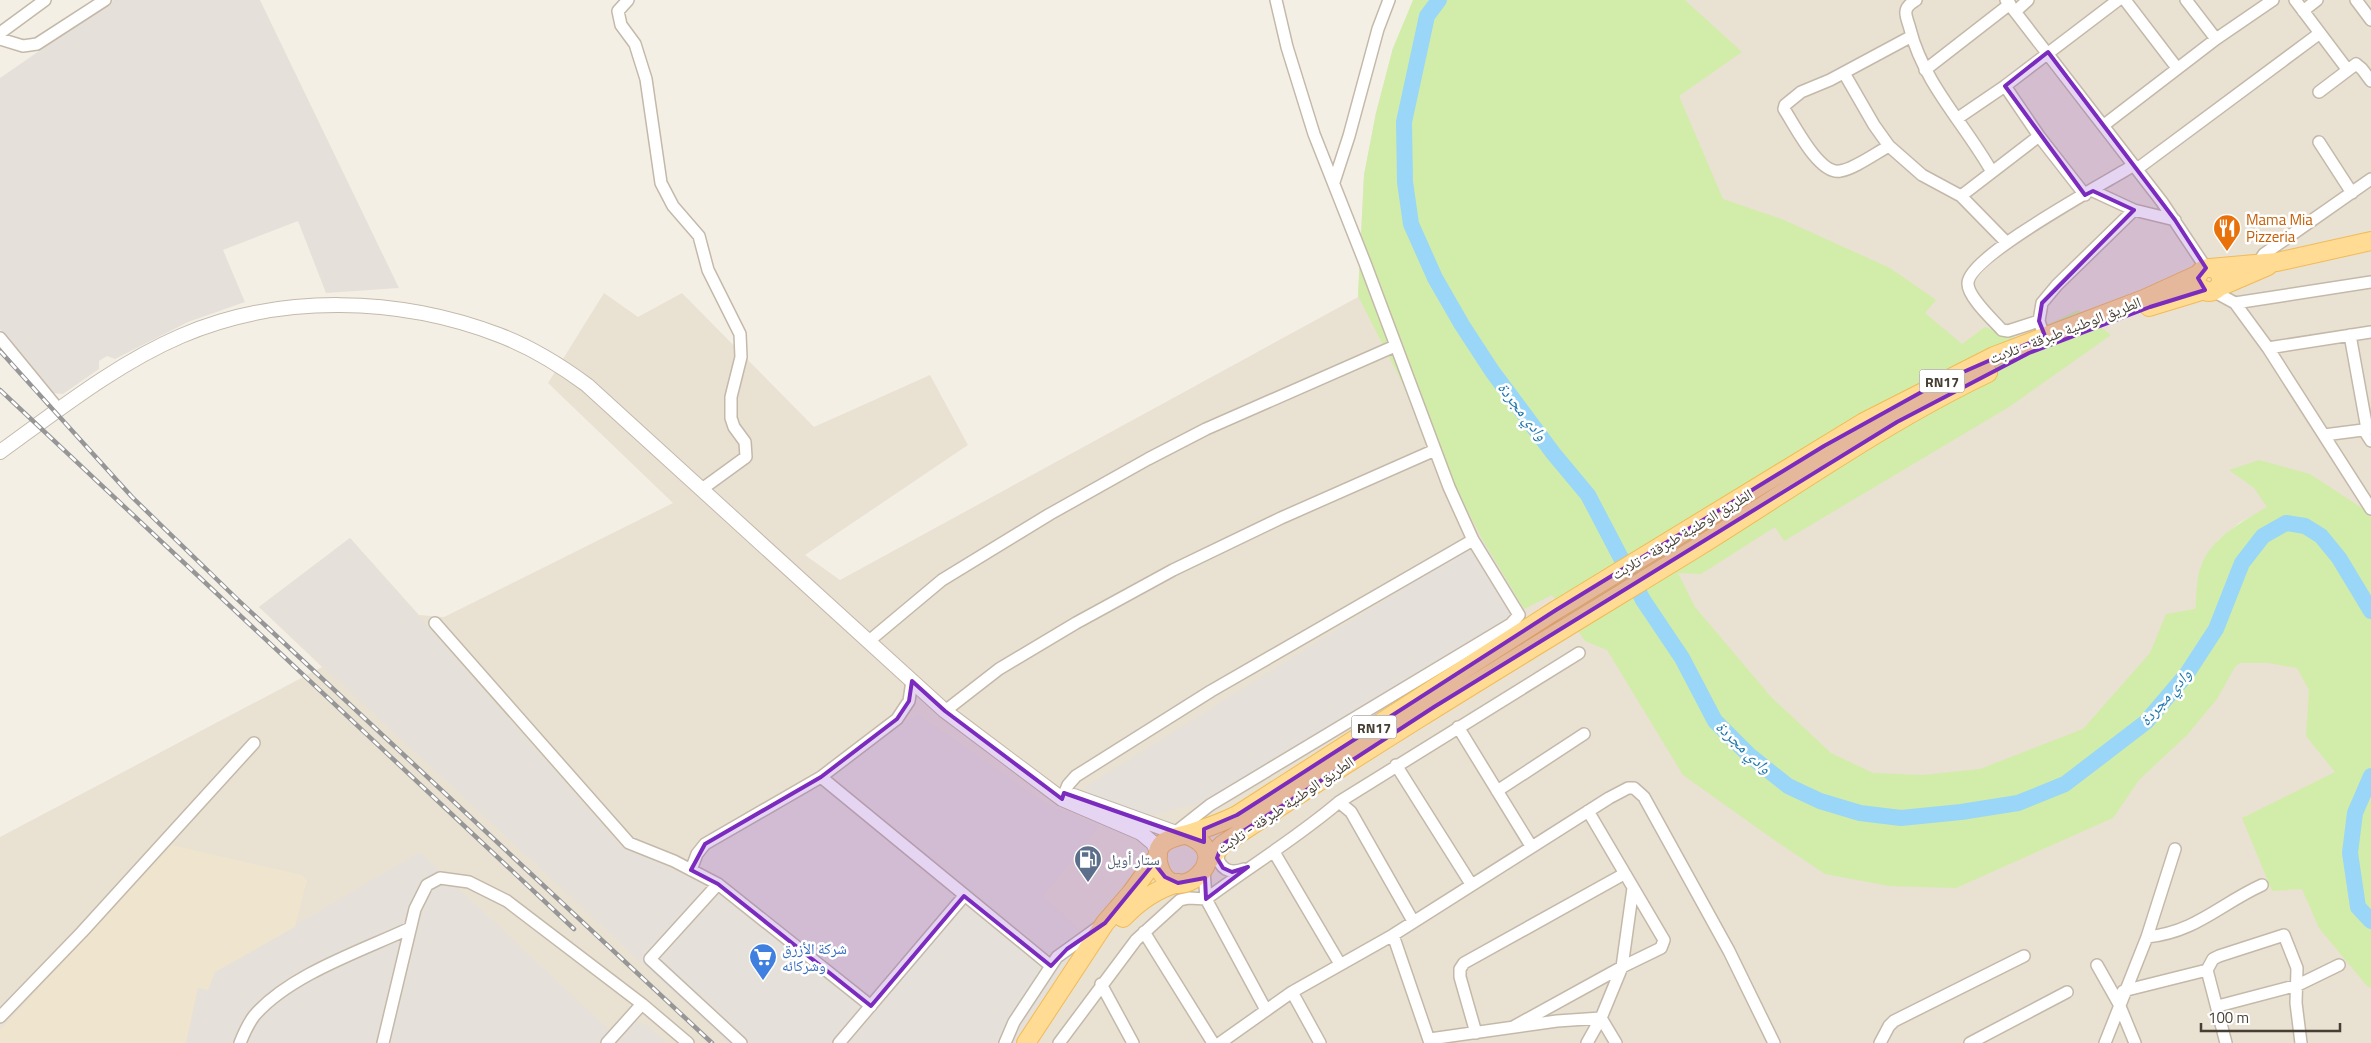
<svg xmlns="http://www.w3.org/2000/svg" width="2371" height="1043" font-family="'Titillium Web','Noto Naskh Arabic',sans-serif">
  <rect width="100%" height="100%" fill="#f4efe5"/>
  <path fill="#e9e1d2" d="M1479,0h892v591l-104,-83 -28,15 -21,17 -17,26 -6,43 -48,84 -141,84 -160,6 -142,-122z
    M1393,48l287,646 316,131 308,-252 67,377v93h-2371v-206l322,-170 -63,-60 91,-69 69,77 25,2 229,-114 -125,-120 56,-90 34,24 44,-24 132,134 116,-52 38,70 -163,110 35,25 518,-283 6,-122 12,-62z"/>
  <path fill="#e6e0da" d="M113,0h147l139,288 -73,5 -28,-72 -75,29 22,52 -57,20 -73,37 -8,-3 -8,5v8l-36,25 -14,-1 -49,-64v-251z
    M350,538l272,309 41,16 11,8 244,-157 127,89 54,23 -56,70 45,42 -72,105h-288l-469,-436z
    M1482,539l42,70 -318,193 -58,14 -50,-13 -13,-16z
    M420,852l189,178 29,-8 9,3 20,18h-481l12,-55 10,2 7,-18z"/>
  <path fill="#efe4cd" d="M172,845l130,30 5,5 -12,47 -80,45 -7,18 -10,-2 -12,55h-186v-13z"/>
  <path fill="#d2eda9" d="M1413,0h272l57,52 -63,44 44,103 61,21 106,48 46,32 -11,13 37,31 23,-17 34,12 59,-29 33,25 -102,72 -225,134 -9,-14 -74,47 -23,-1 17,34 77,91 59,55 42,20 50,2 57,-6 103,-40 67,-76 16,-39 29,-5c2,-13 1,-31 6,-43 11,-29 41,-44 66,-59l-13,-19 -25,-18 30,-10 51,14 55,36 6,8v470l-4,-2 -48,-58 -17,-39 -30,2 -30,-73 93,-46 -29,-36 3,-46 -12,-22 -29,-5h-28l-5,4 -18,32 -30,36 -48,45 -26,38 -157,70 -67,-2 -64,-12 -55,-37 -87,-62 -76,-125 -22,-9 -33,-46 -28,14 -42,-70 -124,-243 6,-121 12,-62 17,-65z"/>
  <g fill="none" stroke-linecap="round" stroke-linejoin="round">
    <path stroke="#9ad6f8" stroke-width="16" d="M1439,0l-12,16 -23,106 1,60 6,42 24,54 27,47 30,46 61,82 35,42 55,105 39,58 33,63 34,34 39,31 32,15 40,12 41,5 60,-6 57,-9 47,-19 81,-62 40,-47 30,-46 26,-66 21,-27 23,-13 19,3 16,10 18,22 32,53
      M2371,776l-16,37 -5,40 8,54 13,14"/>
    <g stroke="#c4b9a9" stroke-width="14">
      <path id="minor" d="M628,0l-10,11 3,14 14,19 11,35 15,104 12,23 26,30 9,34 32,64 1,23 -10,40v21l3,9 11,15 1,15 -44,32
        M1916,0c-4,3 -9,5 -10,11 -1,5 3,13 4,18 14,55 55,95 82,143
        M2006,0l156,202 44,66
        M2125,0l52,68
        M2186,0l30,39
        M2295,0l52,69
        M2356,0l15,20
        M2016,11l12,-11
        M2303,11l14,-11
        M0,33l45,-33
        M0,39l23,7 14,-2 68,-44
        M1925,70l85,-66
        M1844,73l30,52 15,21 33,29 39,21 45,46
        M2005,86l34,50 46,59
        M2319,92l37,-28 6,5 9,12
        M1958,118l47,-32 113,-86
        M2104,125l112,-86 57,-39
        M2319,142l33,51
        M1889,146c-13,7 -35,23 -49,25 -21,4 -46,-47 -56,-62l1,-4 16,-13 29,-12 82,-44
        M2137,169l183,-136
        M1334,182l15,-46 29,-107 11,-29
        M2093,191l41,19 41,10
        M1961,196l78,-60
        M2256,266l8,-12 107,-75
        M2213,291l22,12 33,45 103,161
        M2235,303l136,-21
        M2039,321l-31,10 -6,-1c-9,-10 -34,-33 -34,-46 -2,-27 139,-102 166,-119
        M2041,327l-2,-6 3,-18 15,-18 77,-75
        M2350,335l17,94
        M0,338l59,72
        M2268,348l103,-16
        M2364,430l7,11
        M2324,435l47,-6
        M435,623l194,220 45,18 44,23 153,122
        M869,641l73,-61 108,-66 98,-55 58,-30 189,-83
        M945,711l54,-42 77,-46 97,-53 108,-52 154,-68
        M1458,727l73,119
        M1396,765l75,119
        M821,777l230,189
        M1497,791l87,-57
        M1062,799l6,-14 8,-9 135,-85 262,-151
        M1339,802l12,10 62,109
        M1172,835l38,-30 301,-181 8,-9 -46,-75 -24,-53 -84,-224 -51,-129 -27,-87 -11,-47
        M1220,848l-2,11c5,13 15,14 26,10
        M1274,852l66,112
        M691,870l6,-16 8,-10 116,-67 76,-58 12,-18 3,-20
        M1204,870l2,29 60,111
        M718,884l-68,75 91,84
        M1144,932l69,111
        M1393,935l37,108
        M2147,937c49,-5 73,-33 115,-52
        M2097,965l22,39 16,39
        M2207,970l19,73
        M1101,984l32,59
        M2123,991l84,-21 6,-11 6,-3 65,-21 13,33 -1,35 5,40
        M1292,992l28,51
        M2218,1006l80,-21 41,-20
        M0,1017l82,-85 172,-189
        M1601,1018l15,25
        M1513,1027l109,-60 39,-19 3,-8 -76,-129
        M1476,1033l-16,-56v-8l4,-6 160,-89
        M1430,1039l127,-18 44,-3
        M240,1043c4,-10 8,-19 14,-27 35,-41 107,-65 154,-87
        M383,1043l32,-134 12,-24 13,-7 29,4 38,19 135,103 46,39
        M607,1043l35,-39
        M839,1043l125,-147
        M1005,1043l9,-21 43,-65 43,-31
        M1059,1043l77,-103 44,-40 9,-2 17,1c44,-33 91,-61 133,-97l240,-149
        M1220,1043l72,-51 101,-57 216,-137 19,-10h6l10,9 85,154 45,92
        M1587,1043l14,-25 21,-51 11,-79
        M1880,1043l9,-17 5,-5 130,-65
        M1970,1043l97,-51
        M2105,1043l42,-106 28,-88"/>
    </g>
    <g stroke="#c4b9a9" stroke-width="16">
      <path id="tertiary" d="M0,452c57,-41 116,-88 181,-116 99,-43 219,-39 318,-1 32,12 61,30 88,50l358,326 117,88 79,34 12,10 5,10
        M1074,796l108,39"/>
    </g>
    <g stroke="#f1bb56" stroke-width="20">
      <path id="primary" d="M2210,268l67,-6 94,-21
        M2197 280a12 12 0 1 1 24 0a12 12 0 1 1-24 0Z
        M2217,288l51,-22
        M2149,307l56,-17
        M1187,835c54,20 -15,78 -28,31 -8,-29 18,-28 35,-34 15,-5 29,-10 43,-17l319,-205 308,-188 130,-66 150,-57 55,-25
        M1206,863l16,-18c156,-104 316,-200 476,-298 95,-59 189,-126 290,-174
        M1123,918c16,-17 33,-29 55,-35
        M1026,1043l79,-120 26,-30 27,-37"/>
    </g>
    <use href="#minor" stroke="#fff" stroke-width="11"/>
    <use href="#tertiary" stroke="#fff" stroke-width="14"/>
    <use href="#primary" stroke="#ffdb93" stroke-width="18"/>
    <g stroke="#969696" stroke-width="4.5">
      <path id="rail" d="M0,351l132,146 105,102 475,444
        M0,390l574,539"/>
    </g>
    <use href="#rail" stroke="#fff" stroke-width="2.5" stroke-dasharray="8" stroke-linecap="butt"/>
  </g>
  <path fill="#7b2cbf" fill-opacity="0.2" stroke="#7b2cbf" stroke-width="4" stroke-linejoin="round" d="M2048,52l127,168 31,48 -8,10 7,12 -55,17 -121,46 -132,69 -463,285 -212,138 -5,13 6,10 9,4 16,-5 -42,32 -1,-21 -27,5 -13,-6 -11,-14 -49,60 -38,26 -16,17 -87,-70 -93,110 -153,-122 -27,-14 14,-26 116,-67 76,-58 12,-18 3,-20 33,30 117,88 2,-6 140,49v-13l33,-14 319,-205 268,-164 112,-62 109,-48 -6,-15 3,-18 92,-93 -41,-19 -8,4 -80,-109z"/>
  <defs>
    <g id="restaurant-pin" transform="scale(1.4375)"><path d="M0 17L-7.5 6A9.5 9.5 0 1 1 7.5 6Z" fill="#e8710a" stroke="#fff"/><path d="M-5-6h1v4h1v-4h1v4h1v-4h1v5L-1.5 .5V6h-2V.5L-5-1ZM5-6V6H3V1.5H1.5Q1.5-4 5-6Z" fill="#fff"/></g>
    <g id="fuel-pin" transform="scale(1.4375)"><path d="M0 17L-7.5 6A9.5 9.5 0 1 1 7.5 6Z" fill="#5c6f8a" stroke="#fff"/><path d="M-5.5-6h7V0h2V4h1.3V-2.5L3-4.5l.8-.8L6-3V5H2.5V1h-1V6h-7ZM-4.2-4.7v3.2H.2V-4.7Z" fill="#fff"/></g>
    <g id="supermarket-pin" transform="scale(1.4375)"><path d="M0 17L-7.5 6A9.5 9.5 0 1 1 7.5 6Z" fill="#3f7fe0" stroke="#fff"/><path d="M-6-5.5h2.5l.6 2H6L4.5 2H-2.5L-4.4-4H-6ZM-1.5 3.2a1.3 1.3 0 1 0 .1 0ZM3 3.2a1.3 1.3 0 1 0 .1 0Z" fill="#fff"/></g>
  </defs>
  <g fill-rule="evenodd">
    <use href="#restaurant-pin" x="2227" y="228"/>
    <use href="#fuel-pin" x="1088" y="859"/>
    <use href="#supermarket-pin" x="763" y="957"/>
  </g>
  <g text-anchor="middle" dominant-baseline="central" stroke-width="5" stroke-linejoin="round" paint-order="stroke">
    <g fill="#fff" stroke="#7e7971" stroke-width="1">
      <rect x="1919.5" y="369.5" width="45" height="23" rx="4"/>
      <rect x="1351.5" y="715.5" width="45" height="23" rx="4"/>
    </g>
    <g font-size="14" font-weight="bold" fill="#473f34">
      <text x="1942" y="381">RN17</text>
      <text x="1374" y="727">RN17</text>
    </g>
    <g font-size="15" fill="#c56008" stroke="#fff" text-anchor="start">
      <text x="2246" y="219">Mama Mia<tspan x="2246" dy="17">Pizzeria</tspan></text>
    </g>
    <g font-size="15" fill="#473f34" stroke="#fff">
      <text transform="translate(2065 330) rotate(-21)">الطريق الوطنية طبرقة - تلابت</text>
      <text transform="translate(1682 534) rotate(-31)">الطريق الوطنية طبرقة - تلابت</text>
      <text transform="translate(1285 805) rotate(-34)">الطريق الوطنية طبرقة - تلابت</text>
    </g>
    <g font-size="15" fill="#4e5e75" stroke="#fff" text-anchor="start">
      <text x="1107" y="859">ستار أويل</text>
    </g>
    <g font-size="15" fill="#366cbe" stroke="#fff" text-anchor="start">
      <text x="782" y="948">شركة الأزرق<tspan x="782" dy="17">وشركائه</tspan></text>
    </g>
    <g font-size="16" font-style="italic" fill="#1f78ae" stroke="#fff">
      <text transform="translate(1523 411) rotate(52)">وادي مجردة</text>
      <text transform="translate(2165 697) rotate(-49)">وادي مجردة</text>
      <text transform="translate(1744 747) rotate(43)">وادي مجردة</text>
    </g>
  </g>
  <path d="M2201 1023v8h139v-8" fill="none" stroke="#473f34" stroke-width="2.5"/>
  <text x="2208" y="1023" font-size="15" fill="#473f34" stroke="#ffffff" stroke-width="4" paint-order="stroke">100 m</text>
</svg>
